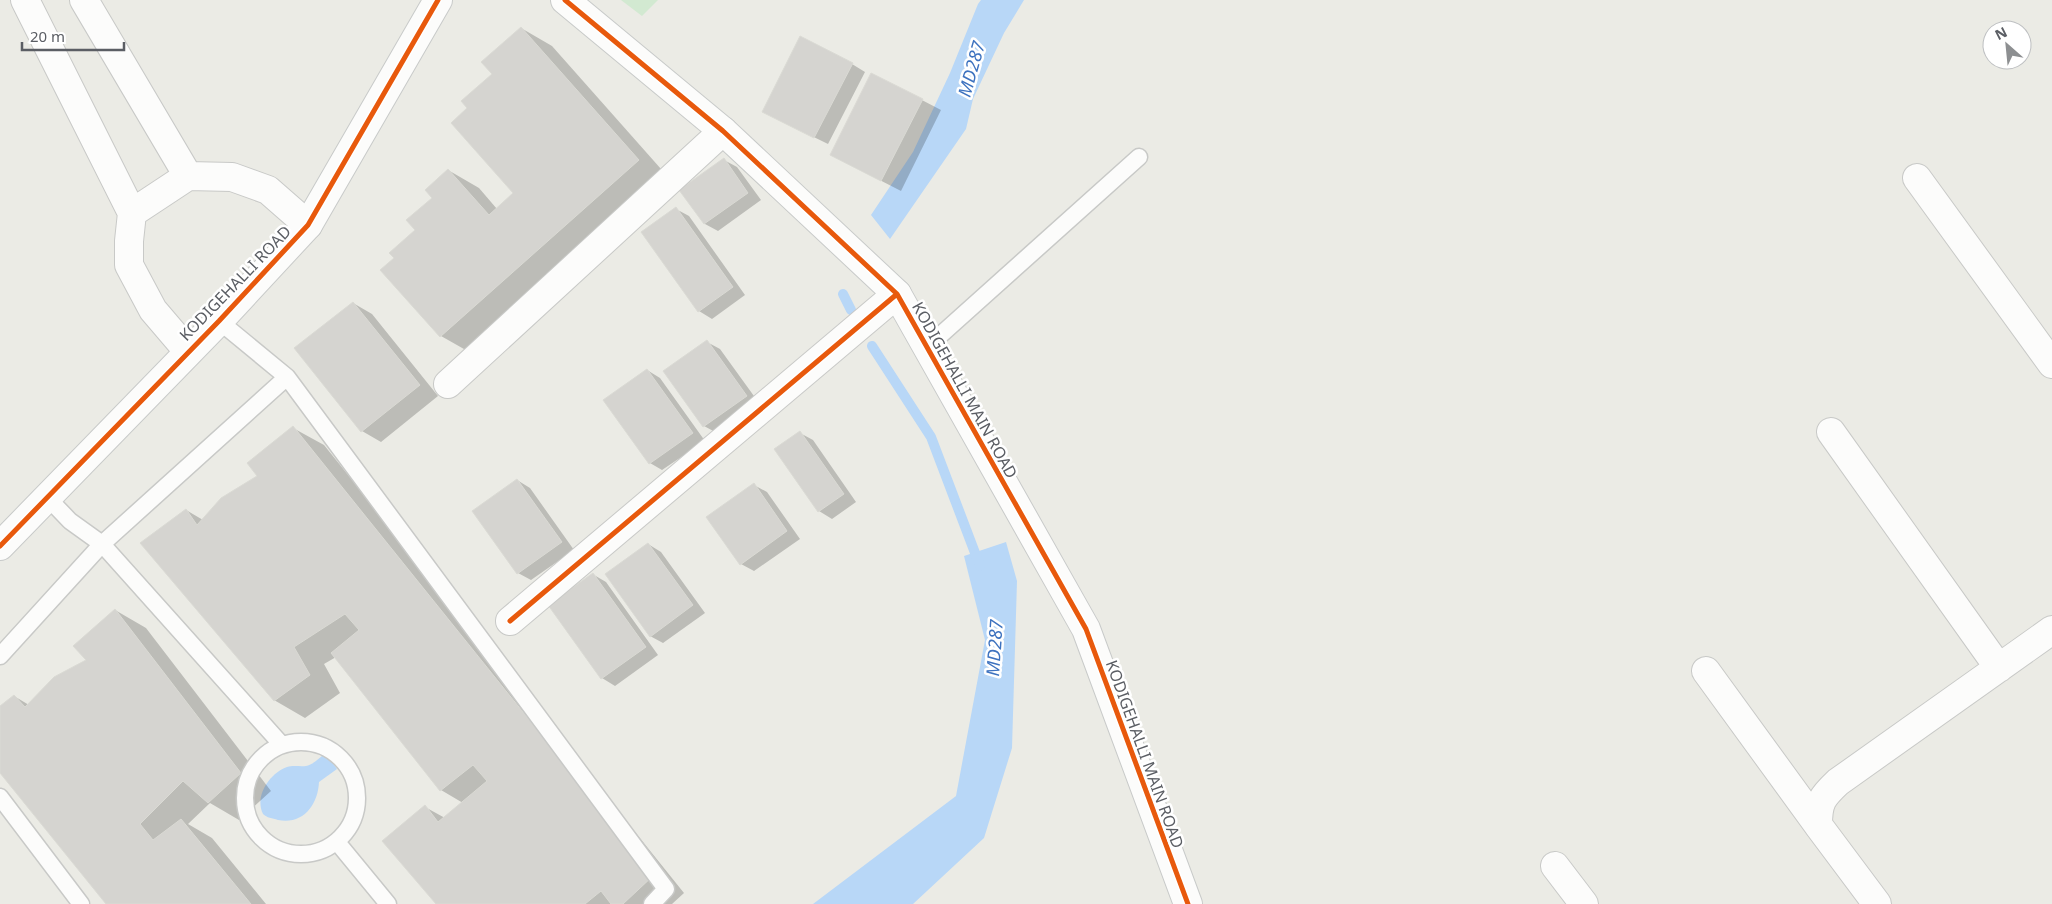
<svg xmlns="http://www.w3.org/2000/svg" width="2052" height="904" font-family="'Noto Sans',sans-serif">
  <rect width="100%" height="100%" fill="#ebebe5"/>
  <path fill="#d2e9d1" d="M621,0h37l-16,16z"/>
  <path fill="#b8d7f7" d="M981,0h43l-20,33 -31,66 -7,30 -76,110 -19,-24 42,-63 37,-79 28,-69z
    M1006,542l11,39 -5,167 -28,90 -71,66h-100l143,-108 29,-156 -21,-84z
    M326,753l11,16 -18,13c-1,23 -16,43 -41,38 -6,-2 -11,-2 -15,-6 -9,-18 7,-41 24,-47 7,-2 13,0 19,-1 7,-1 14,-9 20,-13z"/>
  <path fill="#0003" d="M521,28l31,18 117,132 -198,175 -30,-17 -45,-78 21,-28 31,-60 31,18 18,21 18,-16 -46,-85 25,-34z
    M852,64l13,8 -37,72 -51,-25z
    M872,74l69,36 -40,81 -70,-36z
    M724,160l13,7 24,33 -43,31 -13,-7 -24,-34z
    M676,209l13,7 56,79 -33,24 -13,-8 -56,-78z
    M353,303l19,11 66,82 -57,46 -19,-11z
    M707,342l13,7 39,54 -42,30 -13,-7z
    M647,370l13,8 45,63 -43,29 -12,-7z
    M293,428l31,17 360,448 -12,11h-235l-12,-97 20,11 18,-15 -22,-13 -105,-133 -12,7 16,29 -35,25 -31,-18 -88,-190 17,10 55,-44z
    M800,433l13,7 43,62 -24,17 -13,-8 -43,-61z
    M517,480l13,8 44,62 -43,30 -13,-7z
    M754,485l13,7 33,47 -46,32 -13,-7z
    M648,544l13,8 44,61 -42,30 -13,-7z
    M594,575l12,7 52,73 -43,31 -13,-8z
    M115,610l31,18 125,163 -32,29 -29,-17 -22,21 24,14 54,66h-159l-107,-133v-63l14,-12 15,9 59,-45z"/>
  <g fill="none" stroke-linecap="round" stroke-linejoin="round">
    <path stroke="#b8d7f7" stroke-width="10" d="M843,294l8,16
      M872,346l59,91 49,129"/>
  </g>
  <path fill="#d5d4d0" stroke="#dadad4" d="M521,27l118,133 -199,177 -60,-67 14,-12 -5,-5 26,-23 -9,-10 26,-22 -7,-8 23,-21 41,46 24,-22 -62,-70 16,-15 -6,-7 31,-27 -11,-12z
    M800,36l53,27 -39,75 -52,-26z
    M871,73l52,26 -42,82 -51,-26z
    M724,158l24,35 -44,31 -25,-34z
    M676,207l57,80 -35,25 -57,-80z
    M353,302l67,83 -59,47 -67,-84z
    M707,340l40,56 -44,31 -40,-56z
    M647,369l46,64 -44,31 -46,-64z
    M293,426l361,449 -31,29h-12l-10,-13 -16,13h-149l-54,-63 43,-36 13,17 49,-41 -14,-16 -33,26 -109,-138 28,-23 -14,-16 -51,33 16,28 -36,26 -134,-158 46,-34 11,16 24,-27 36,-22 -10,-13z
    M800,431l44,63 -26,18 -44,-63z
    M517,479l45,63 -45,32 -45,-63z
    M754,483l33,48 -47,34 -34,-48z
    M648,543l45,62 -43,32 -45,-63z
    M593,573l53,74 -45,32 -53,-74z
    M115,609l126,164 -33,30 -25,-22 -43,43 13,16 28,-21 70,85h-145l-106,-131v-67l14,-11 11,12 29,-30 32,-17 -13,-14z"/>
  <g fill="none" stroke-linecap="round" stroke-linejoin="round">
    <g stroke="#c8c9c7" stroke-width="19">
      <path id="lane" d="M219,321l68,56 379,512 -14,15
        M926,348l213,-191
        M47,497l23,24 32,23 180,201
        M0,656l102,-112 185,-167
        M245 798a56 56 0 1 1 112 0a56 56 0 1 1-112 0Z
        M0,797l81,107
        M337,842l51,62"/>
    </g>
    <g stroke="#c8c9c7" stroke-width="30">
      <path id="street" d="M25,0l107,213 -3,28v24l24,45 35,41
        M84,0l104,176
        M1917,178l135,186
        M132,213l56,-37 44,1 36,13 40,35
        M448,384l275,-253
        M1831,432l168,236
        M510,621l387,-327
        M1706,671l112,154
        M1555,866l29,38
        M1877,904l-59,-79c0,-23 4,-28 20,-43l214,-152"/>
    </g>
    <g stroke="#c8cac9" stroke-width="30">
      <path id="secondary" d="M565,0l158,131 174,163 189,335 102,275
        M0,546l219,-225 89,-96 130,-225"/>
    </g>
    <use href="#lane" stroke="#fcfcfb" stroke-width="16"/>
    <use href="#street" stroke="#fcfcfb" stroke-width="28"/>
    <use href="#secondary" stroke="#fcfcfb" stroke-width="28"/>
    <g stroke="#fff" stroke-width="8">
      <path id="cycleway" d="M565,0l158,131 174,163 189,335 102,275
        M0,546l219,-225 89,-96 130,-225
        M510,621l387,-327"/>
    </g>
    <use href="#cycleway" stroke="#e8590c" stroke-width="5"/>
  </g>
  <g text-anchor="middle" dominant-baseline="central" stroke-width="5" stroke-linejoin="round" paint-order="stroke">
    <g font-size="16" fill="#5b5e64" stroke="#fff">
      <text transform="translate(235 283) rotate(-46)">KODIGEHALLI ROAD</text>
      <text transform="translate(965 390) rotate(61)">KODIGEHALLI MAIN ROAD</text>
      <text transform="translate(1145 754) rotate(70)">KODIGEHALLI MAIN ROAD</text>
    </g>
    <g font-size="18" font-style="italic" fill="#3d72bf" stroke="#fff">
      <text transform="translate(971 69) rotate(-74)">MD287</text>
      <text transform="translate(994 648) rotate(-86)">MD287</text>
    </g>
  </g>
  <g transform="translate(2007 45) rotate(333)"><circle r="24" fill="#ffffff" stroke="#bdbfc1"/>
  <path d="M0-4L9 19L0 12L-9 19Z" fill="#8d8f91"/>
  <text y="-8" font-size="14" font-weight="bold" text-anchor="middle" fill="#5b5e64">N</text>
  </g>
  <path d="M22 42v8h102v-8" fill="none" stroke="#5b5e64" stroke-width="2.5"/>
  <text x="30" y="42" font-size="15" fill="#5b5e64" stroke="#ffffff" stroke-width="4" paint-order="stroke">20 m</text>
</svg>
